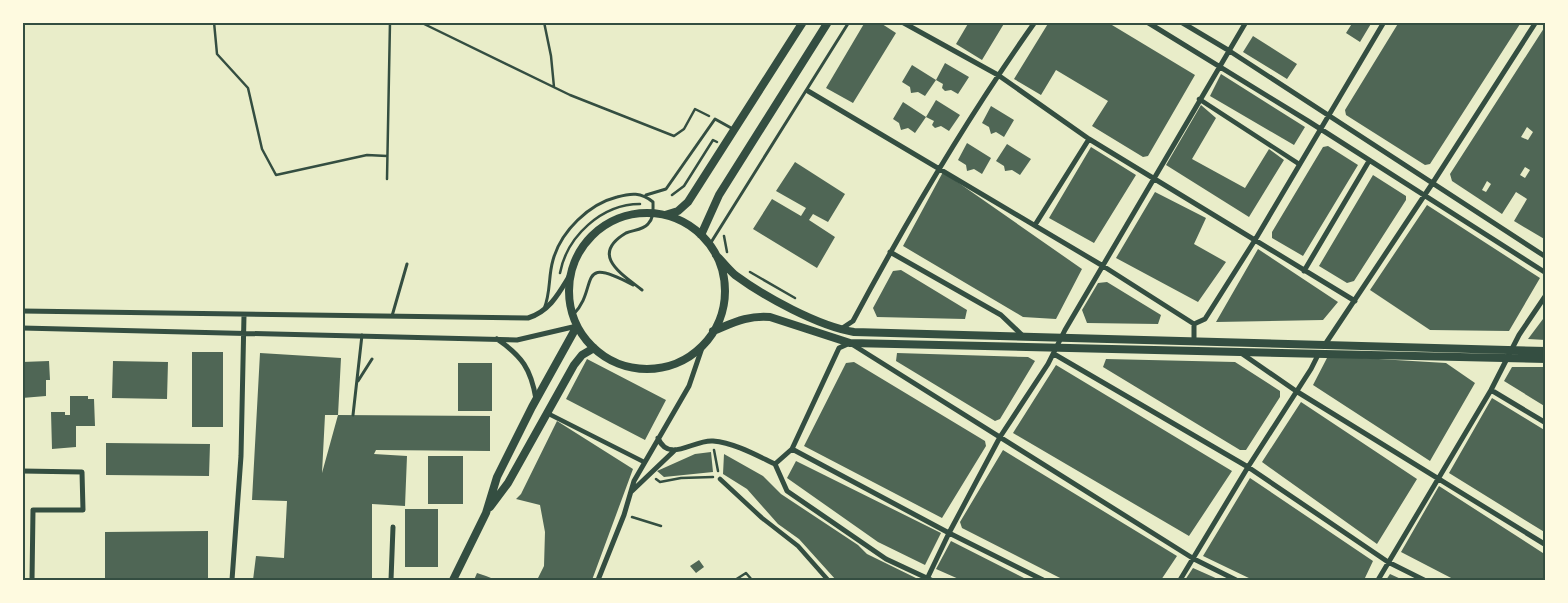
<svg xmlns="http://www.w3.org/2000/svg" width="1568" height="603" font-family="Lato,sans-serif">
  <rect width="100%" height="100%" fill="#e9edc9"/>
  <path fill="#4f6655" fill-rule="evenodd" d="M865,22h14l17,11 -43,70 -27,-15z
    M969,22h36l-23,38 -26,-16z
    M1049,22h58l88,53 -47,81 -5,1 -51,-31 16,-25 -52,-31 -15,25 -27,-16z
    M1353,22h19l-12,20 -14,-9z
    M1399,22h120l1,2 -90,140 -5,1 -79,-50 -1,-5z
    M1546,25v215l-32,-19 13,-22 -11,-7 -14,22 -50,-33 -2,-7zM1527,127l6,5 -5,8 -7,-3zM1525,167l5,3 -5,8 -5,-3zM1487,181l4,3 -5,8 -4,-2z
    M1253,36l44,28 -10,15 -44,-27z
    M945,63l24,14 -11,17 -7,-4 -6,1 -3,-3 1,-4 -7,-4z
    M912,65l24,15 -11,16 -7,-4 -7,1 -1,-6 -8,-5z
    M1221,74l84,53 -11,18 -84,-49z
    M936,100l24,15 -11,16 -8,-5 -6,2 -3,-3 2,-4 -8,-4 -11,16 -7,-5 -7,2 -2,-7 -6,-4 10,-17 23,15z
    M1201,105l15,13 -24,41 53,29 24,-39 15,11 -35,57 -83,-52z
    M991,106l23,14 -10,17 -8,-5 -5,2 -2,-7 -7,-4z
    M967,143l24,15 -9,16 -8,-5 -7,2 -1,-6 -8,-5z
    M1007,144l24,15 -11,16 -8,-5 -7,1 -1,-5 -8,-5z
    M1328,146l30,19 -55,91 -31,-18v-6l51,-85z
    M1091,147l45,28 -42,68 -45,-25z
    M795,162l50,32 -17,28 -15,-8 -4,6 26,17 -18,31 -64,-39 19,-30 29,17 5,-8 -30,-17z
    M943,172l139,97 -26,50 -33,-2 -120,-71z
    M1373,175l33,21v4l-52,81 -7,2 -28,-17z
    M1155,192l51,26 -12,26 32,18 -28,40 -82,-44z
    M1427,205l113,73 -31,53 -79,-1 -60,-40z
    M1258,249l80,53 -15,18 -107,2z
    M901,270l66,40 -2,9 -88,-2 -4,-9 20,-37z
    M1107,282l54,33 -3,9 -71,-1 -5,-13 16,-27z
    M1546,315v25l-18,-1z
    M192,352h31v75h-31z
    M260,353l81,5 -3,57 152,1v35l-114,-1 -2,4 33,2 -2,50 -33,-2v76h-119l3,-24 28,2 3,-57 -35,-1zM325,415h13l-16,58z
    M897,353l131,4 7,4 -35,58 -5,2 -99,-60z
    M1328,356l118,7 29,20 -45,78 -117,-76z
    M587,359l79,41 -21,40 -79,-41z
    M1106,359l129,3 45,29v6l-34,53h-6l-137,-83z
    M49,361l1,19h-4v16l-24,2v-36z
    M113,361l55,1 -1,37 -55,-1z
    M854,362l131,79 1,5 -44,72 -138,-72 42,-83z
    M458,363h34v48h-34z
    M1056,365l176,106 -43,65 -176,-103z
    M1512,367h34v40l-42,-26z
    M70,396h18v3h6l1,27h-19v21l-24,2 -1,-37h14v3h5z
    M1492,398l54,33v102l-97,-60z
    M1301,402l116,77 -40,65 -115,-82z
    M557,421l76,48 -41,111h-55l7,-14 1,-34 -5,-27 -24,-6 5,-5z
    M106,443l104,1 -1,32 -103,-1z
    M1003,450l174,106 -16,24h-97l-102,-52 -2,-6z
    M711,452l2,20 -49,5 -7,-6 38,-17z
    M724,454l39,22 18,18 77,51 9,9 53,26h-84l-37,-41 -21,-15 -31,-35 -24,-15z
    M428,456h35v48h-35z
    M796,461l145,72 -16,32 -47,-23 -91,-64z
    M1250,478l123,83 -9,19h-111l-50,-24z
    M1439,486l107,69v21l-3,4h-88l-54,-28z
    M405,509h33v58h-33z
    M208,531v49h-103v-48z
    M951,541l77,39h-67l-25,-11z
    M699,560l5,7 -8,6 -6,-7z
    M1193,568l27,12h-35z
    M477,573l9,3 10,4h-22z
    M1390,574l13,6h-17z"/>
  <g fill="none" stroke-linecap="round" stroke-linejoin="round">
    <path stroke="#344e41" stroke-width="2.5" d="M214,22l3,32 31,34 14,61 14,26 91,-20 20,1
      M420,22l150,73 104,41 10,-7 11,-20 14,7
      M544,22l7,34 3,31
      M387,179l3,-157
      M672,195l12,-9 29,-46 4,2
      M724,236l3,16
      M750,272l45,26
      M560,273c7,-37 42,-69 80,-69
      M714,450l4,21
      M656,479l4,3 21,-4 32,-1
      M632,517l29,9
      M735,580l11,-7 6,7"/>
    <path stroke="#344e41" stroke-width="3" d="M646,195l20,-6 49,-70 18,10
      M710,244l139,-222
      M544,309c7,-17 4,-32 9,-49 8,-29 36,-56 64,-63 14,-4 24,-5 36,5 0,8 1,16 -5,22 -5,6 -15,6 -22,9 -37,22 -4,41 16,57
      M573,315c27,-27 1,-62 60,-30
      M392,316l15,-52
      M358,381l14,-22
      M353,415l9,-80"/>
    <path stroke="#344e41" stroke-width="4.5" d="M1199,99l100,65
      M547,413l97,49
      M720,479l42,39 36,28 30,34"/>
    <path stroke="#344e41" stroke-width="5" d="M902,22l96,53 91,64 266,162
      M1147,22l161,99 238,152
      M1181,22l47,28 318,207
      M808,91l295,175 91,58
      M1035,225l54,-86
      M890,252l111,63 22,21
      M1304,271l65,-110
      M22,311l506,7c22,-7 31,-25 42,-43
      M1194,324l11,-5 50,-79 129,-218
      M22,328l495,12 60,-14
      M841,329l12,-8c55,-103 114,-203 182,-299
      M497,339c25,17 34,30 39,60
      M1194,341v-17
      M1324,346l108,-162 104,-162
      M1241,353l55,38 250,154
      M1054,354l194,113 140,95 36,18
      M1491,390l55,33
      M658,438c11,26 36,1 55,3 22,2 43,14 62,23
      M792,449l157,84 94,47
      M775,464l17,-15 47,-101 11,-5 344,216 42,21
      M775,464l12,27 99,68 45,21
      M22,471l60,1 1,38h-50l-1,70
      M632,491l43,-41
      M927,579l22,-46 51,-96 48,-73 17,-34 181,-308
      M232,580l9,-124 3,-141
      M391,580l2,-53
      M598,580l26,-65 10,-34 55,-95 14,-41
      M1180,580l68,-113 63,-98 8,-16
      M1378,580l113,-190 28,-55 27,-40"/>
    <path stroke="#344e41" stroke-width="8" d="M569 291a78 78 0 1 1 156 0a78 78 0 1 1-156 0Z
      M665,215l13,-4 10,-9 115,-180
      M701,235l18,-40 109,-173
      M716,255c6,6 12,14 19,20 30,22 83,51 119,57l692,19
      M713,331c20,-8 35,-16 57,-14l80,26 696,16
      M490,507l18,-24 66,-118 8,-10 12,-7
      M453,580l33,-67 11,-36 35,-70 45,-81"/>
  </g>
  <rect width="1568" height="603" fill="none" stroke="#fefae0" stroke-width="48"/>
  <rect x="24" y="24" width="1520" height="555" fill="none" stroke="#344e41" stroke-width="2"/>
</svg>
